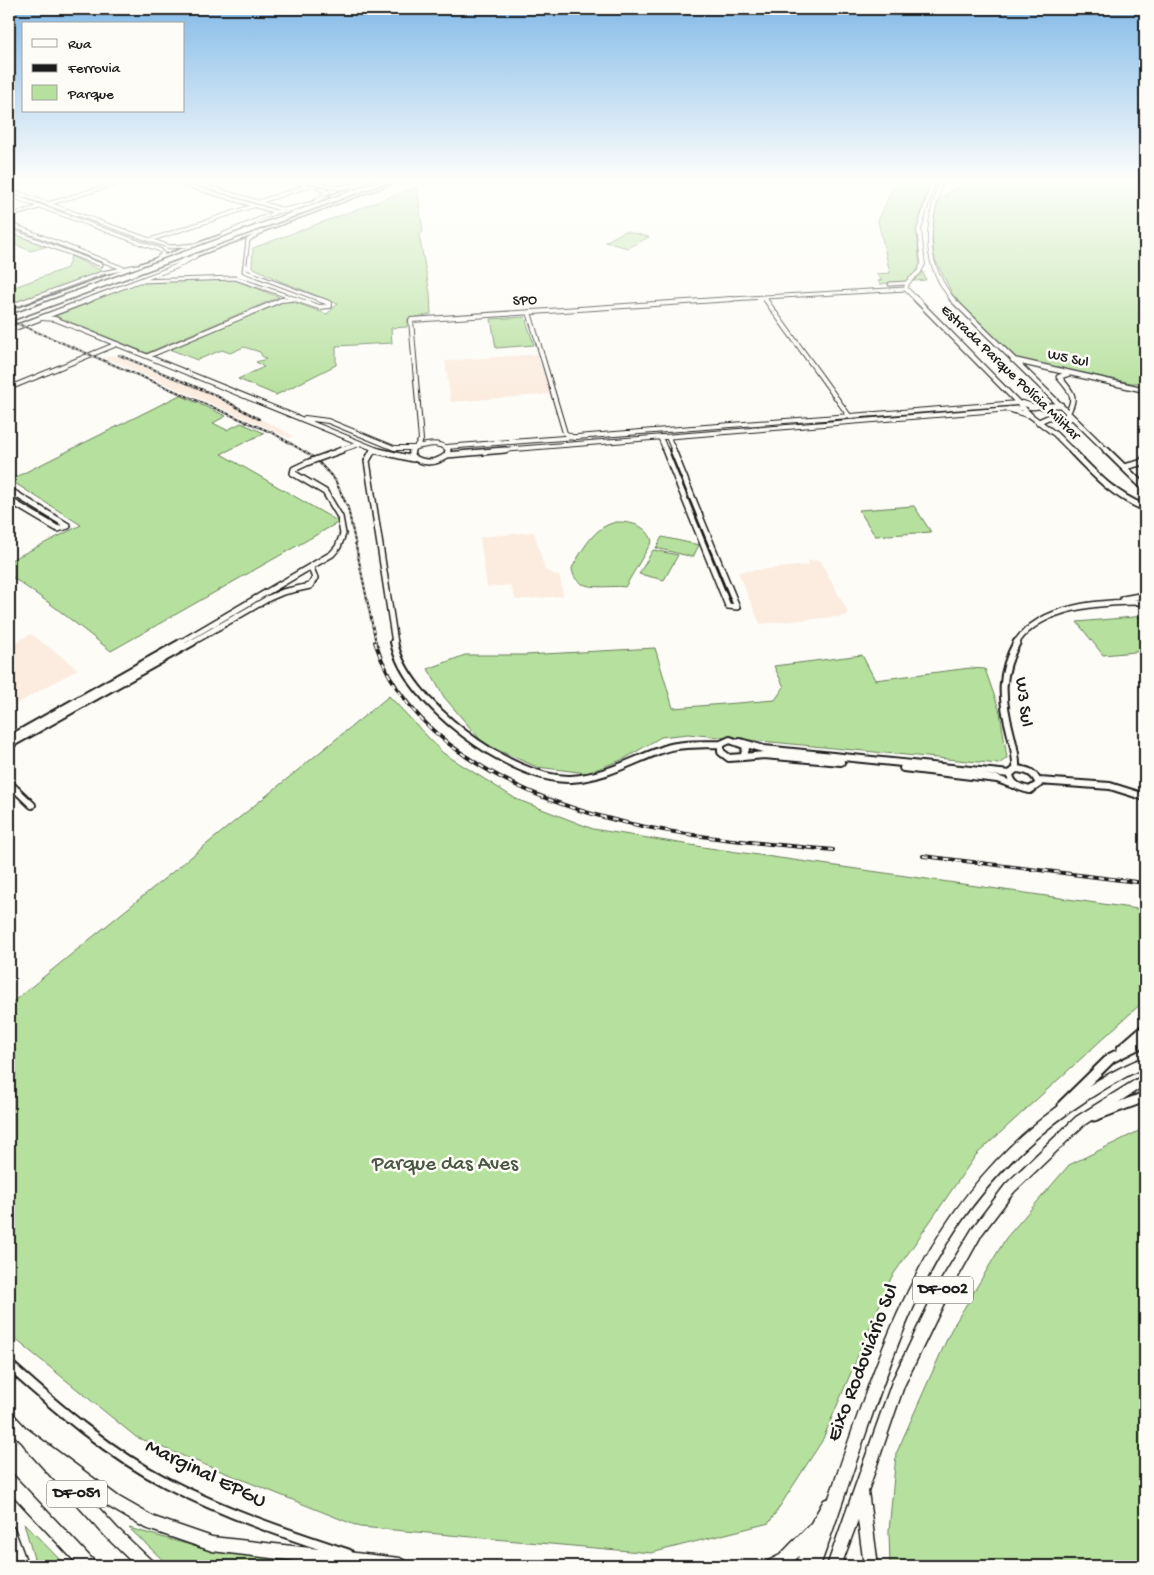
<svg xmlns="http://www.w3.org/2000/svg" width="1154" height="1575" font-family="'Gochi Hand',sans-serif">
  <rect width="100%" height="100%" fill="#fdfcf7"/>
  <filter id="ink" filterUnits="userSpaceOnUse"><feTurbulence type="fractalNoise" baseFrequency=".02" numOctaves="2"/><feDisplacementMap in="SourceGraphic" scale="10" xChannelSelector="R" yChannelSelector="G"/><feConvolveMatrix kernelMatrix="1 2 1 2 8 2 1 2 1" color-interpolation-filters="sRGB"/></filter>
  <g filter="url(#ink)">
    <path fill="#fbecdf" d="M537,354l14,40 -100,8 -6,-41z
      M118,355l96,39 79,42 -3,2 -186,-81z
      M534,532l11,38 15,7 3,19 -47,4 -6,-15 -23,2 -7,-50z
      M820,560l28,52 -2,4 -86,8 -22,-52 71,-7 -1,-4z
      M31,634l47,35 -69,39v-62z"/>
    <path fill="#b6e09d" stroke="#697e5c" d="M896,180h34c-10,32 -19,68 -4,100l-46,4 -2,-3 4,-1 -6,-6 14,-1 -12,-52z
      M978,180h167v203h-14l-118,-25 -58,-59 -21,-41 -3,-29 4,-21 7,-11 12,-9z
      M417,187l6,45 -4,3 11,58 1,21 -23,5 -1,8 -16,1 1,15 -56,3v19l-60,30 -38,-16 26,-12 -8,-5 10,-3 -4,-3 -2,-4 -16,-5 -14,6 -8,-3 -25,10 -28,-11 116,-50 42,15 11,-10 -58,-23 -28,-14 1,-19z
      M625,231l24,6 -21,11 -23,-6z
      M16,234l32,12 -17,5 -22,-9v-6z
      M71,256l31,15 -93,35v-17l58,-21z
      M232,279l47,18 -132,56 -92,-37 85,-34z
      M525,317l9,28 -38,3 -5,-29z
      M180,395l46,21 -13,7 14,7 14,-7 23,10 -43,21 118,68 -228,129 -59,-46 -43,-30v-14l72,-36 -71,-45z
      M914,506l17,26 -56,4 -16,-26z
      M617,522c14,0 30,3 35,19l-27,46c-15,-3 -51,8 -53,-19 11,-19 22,-42 45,-46z
      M662,537l37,8 -6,12 -37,-9z
      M653,550l25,5 -14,25 -25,-6z
      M1145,616v35l-42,4 -26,-33z
      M655,648l18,60 102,-8 9,-13 -10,-21 88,-11 13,25 95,-12 15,1 15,43 7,46 -8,6 -311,-30 -27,3 -37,22 -37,14 -50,-6 -53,-23 -40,-47 -16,-28 37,-14h60z
      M389,696l54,57 73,46 77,30 116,19 436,62v90l-169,155 -85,123 -69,163 -53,82 -118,30 -291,-26 -224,-90 -127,-103v-329z
      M1145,1128v438h-255l-1,-35 7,-77 55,-124 55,-92 63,-73z
      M24,1523l42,43h-30z
      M129,1528l72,20 135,18h-167z"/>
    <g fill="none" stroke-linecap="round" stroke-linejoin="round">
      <g stroke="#1c1c1c" stroke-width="5">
        <path id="minor-far4" d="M170,180l106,32
          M185,180l99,30
          M288,180l20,5
          M303,180l36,8 26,-5
          M9,190l161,57 25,-2
          M9,195l151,55 3,4 -6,5
          M316,201l12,-9 -10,-4
          M259,202l49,-16
          M48,204l80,-24
          M9,216l30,-9
          M9,224l113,44
          M9,230l92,35
          M261,232l-13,8 -4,31 77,29
          M222,235l54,-23 33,-8
          M150,240l103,-34
          M141,281l94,-3 64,22
          M890,284l17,-1
          M764,297l2,3
          M28,300l74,-27 35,-7
          M281,300l10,-1
          M714,300l192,-11"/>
      </g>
      <g stroke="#1c1c1c" stroke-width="6">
        <path id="minor-far3" d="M295,299l24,8 11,-1 -1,-3 -11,-4
          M765,299l85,118
          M9,307l22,-8
          M529,312l36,121 9,5
          M42,318l13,1 325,132
          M148,356l133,-56 10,-1
          M9,388l108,-44
          M305,418l23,3 66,27h19
          M660,437l6,14
          M668,437l6,14
          M417,445l4,-5 -10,-120 321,-21
          M446,447l572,-44
          M338,451l21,-7
          M412,451l1,-3c13,-3 23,-7 35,1v2
          M490,451l533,-43"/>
      </g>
      <g stroke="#1c1c1c" stroke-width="8">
        <path id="minor-far2" d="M373,450l-6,11 28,182
          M374,450l39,9
          M412,450l-1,6c12,8 25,8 36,-1l1,-5
          M665,450l63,156 9,1 -64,-157
          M331,454l11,-4
          M447,455l58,-5
          M1124,467l16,-4 5,-5
          M9,490l59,36 -10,3 -49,-29
          M1123,599l22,-4
          M180,643l152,-89 6,-7 5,-13 -3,-17 -15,-25 -32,-19 1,-4 15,-7
          M191,643l78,-45 14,-6 27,-6 5,-8 -4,-10
          M1016,643c26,-39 88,-41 129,-41"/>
      </g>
      <g stroke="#1c1c1c" stroke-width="10">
        <path id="minor-far1" d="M394,642c11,59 117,139 177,137 35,-2 62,-19 93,-30 18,-6 39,-4 57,-5
          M9,739l173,-97
          M730,740l14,5 2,4 -3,8 -14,1 -8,-6v-8z
          M740,742l24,7 246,25
          M9,745l184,-103
          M743,757l21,-2 77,7
          M903,768l94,11 17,6
          M1016,769c12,1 18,3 23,15l-9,6c-10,-2 -19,-5 -20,-16z
          M1016,769c1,-13 -3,-25 -6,-38 -9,-34 -10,-58 7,-89
          M1039,781l71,5 35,11
          M9,783l23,22"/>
      </g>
      <g stroke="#1c1c1c" stroke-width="13">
        <path id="minor" d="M9,1365c49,44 100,88 158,118 58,30 120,51 181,71"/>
      </g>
      <g stroke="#1c1c1c" stroke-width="5.5">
        <path id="major-far3" d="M941,180c-13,48 -21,78 12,120
          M88,300l87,-33 20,-11
          M917,300l-11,-11 1,-6 12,-11 4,-8 -4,-34 15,-50"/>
      </g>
      <g stroke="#1c1c1c" stroke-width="7">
        <path id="major-far2" d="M916,299l115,117 24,18 17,17
          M952,299l155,152
          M9,330l82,-31
          M1013,360l132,30
          M1022,403l13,4
          M1030,407l31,-2
          M1009,409l19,6
          M1067,414c11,-18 4,-22 -8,-37l11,-4
          M1038,422l11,-5 23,1"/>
      </g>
      <g stroke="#1c1c1c" stroke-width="9">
        <path id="major-far1" d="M1071,450c24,25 41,44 74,58
          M1106,450l39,38"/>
      </g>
      <g stroke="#1c1c1c" stroke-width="13">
        <path id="major" d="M1122,1049l23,-20
          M1063,1105l48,-47 34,-17
          M1094,1116l51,-19"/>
      </g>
      <g stroke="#1c1c1c" stroke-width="3">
        <path id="highway" d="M373,180h4l-368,134v-3z
          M397,180h4l-392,146v-3z
          M1145,1057v10c-83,41 -149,97 -198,176 -35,57 -57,121 -79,184 -16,46 -31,93 -48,139h-24l3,-10 -10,10h-23l2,-5 12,-6 31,-32 13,-23 5,-2c52,-149 93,-292 227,-390 28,-20 57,-39 89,-51z
          M1145,1074v11l-61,40 -70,67 -32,42 -35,63 -43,89 -36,105 10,75h-14l-6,-46 -17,46h-14l66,-187 44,-92 37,-61 32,-42 70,-67z
          M9,1413l5,2 12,13 93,69 35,20 58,20 188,21 5,3 3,5h-70l-126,-15 -67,-23 -36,-21 -33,-24 41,45 35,33 3,5h-19l-29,-28 -80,-88c-3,-8 -12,-13 -18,-20z
          M9,1474l5,2 80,85 2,5h-17l-70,-75z
          M9,1526l5,2 14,38h-14l-5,-13z"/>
      </g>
      <use href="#minor-far4" stroke="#fdfcf7" stroke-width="3"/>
      <use href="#minor-far3" stroke="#fdfcf7" stroke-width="4"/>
      <use href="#minor-far2" stroke="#fdfcf7" stroke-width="5"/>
      <use href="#minor-far1" stroke="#fdfcf7" stroke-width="6"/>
      <use href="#minor" stroke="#fdfcf7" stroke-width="9"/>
      <use href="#major-far3" stroke="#fdfcf7" stroke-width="4"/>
      <use href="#major-far2" stroke="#fdfcf7" stroke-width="4.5"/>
      <use href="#major-far1" stroke="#fdfcf7" stroke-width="5.5"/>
      <use href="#major" stroke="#fdfcf7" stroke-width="9"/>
      <use href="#highway" fill="#fdfcf7" fill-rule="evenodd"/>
      <g stroke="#1c1c1c" stroke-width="2">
        <path id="rail-far1" d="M9,320l264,113 42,25 20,22 13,28 28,135
          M119,355l94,39 46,25"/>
      </g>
      <g stroke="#1c1c1c" stroke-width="4">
        <path id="rail" d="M375,642c16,50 49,86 92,115 108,73 240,81 366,93
          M923,856l222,27"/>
      </g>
      <use href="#rail-far1" stroke="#fdfcf7" stroke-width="1" stroke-dasharray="2.5" stroke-linecap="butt"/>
      <use href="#rail" stroke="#fdfcf7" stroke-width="2" stroke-dasharray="5.5" stroke-linecap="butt"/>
      <g stroke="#1c1c1c" stroke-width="8" stroke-linecap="butt">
        <path id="minor-bridge" d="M309,462l22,-8"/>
      </g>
      <use href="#minor-bridge" stroke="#fdfcf7" stroke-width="5"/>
    </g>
  </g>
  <linearGradient id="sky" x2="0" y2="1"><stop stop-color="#83bae8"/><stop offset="0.45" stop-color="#fefefb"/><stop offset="1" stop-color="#fefefb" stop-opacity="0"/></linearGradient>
  <rect width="1154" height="400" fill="url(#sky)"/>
  <g text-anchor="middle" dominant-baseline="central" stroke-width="5" stroke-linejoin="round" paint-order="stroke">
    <g font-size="15" fill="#1c1c1c" stroke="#fdfcf7">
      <text transform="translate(525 301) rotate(-4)">SPO</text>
      <text transform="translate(1068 359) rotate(12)">W5 Sul</text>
      <text transform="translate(1010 373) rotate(44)">Estrada Parque Polícia Militar</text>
    </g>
    <g fill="#fdfcf7" stroke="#605f5e" stroke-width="1">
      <rect x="913" y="1276.5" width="60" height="27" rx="4"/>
      <rect x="47" y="1480.5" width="60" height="27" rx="4"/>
    </g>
    <g font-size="16" font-weight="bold" fill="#1c1c1c">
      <text x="943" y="1290">DF-002</text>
      <text x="77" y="1494">DF-051</text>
    </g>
    <g font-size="18" fill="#1c1c1c" stroke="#fdfcf7">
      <text transform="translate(1023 702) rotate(83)">W3 Sul</text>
    </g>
    <g font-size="21" fill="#4a5743" stroke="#fdfcf7">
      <text x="445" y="1165">Parque das Aves</text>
    </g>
    <g font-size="21" fill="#1c1c1c" stroke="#fdfcf7">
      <text transform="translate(864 1363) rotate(-69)">Eixo Rodoviário Sul</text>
      <text transform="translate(205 1475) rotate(26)">Marginal EPGU</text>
    </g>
  </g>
  <rect width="1154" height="1575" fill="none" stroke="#fdfcf7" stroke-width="30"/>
  <rect x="15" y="15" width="1124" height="1545" fill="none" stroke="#1c1c1c" stroke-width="2" filter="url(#ink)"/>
  <rect x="22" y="22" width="162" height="90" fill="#fdfcf7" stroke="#a3a29f"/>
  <rect x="32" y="39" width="25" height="8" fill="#fdfcf7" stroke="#a3a29f"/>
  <text x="68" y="48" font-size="15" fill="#1c1c1c">Rua</text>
  <rect x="32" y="64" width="25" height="8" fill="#1c1c1c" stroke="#a3a29f"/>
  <text x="68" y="72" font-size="15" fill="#1c1c1c">Ferrovia</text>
  <rect x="32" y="85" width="25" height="15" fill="#b6e09d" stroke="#a3a29f"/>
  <text x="68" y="98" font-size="15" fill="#1c1c1c">Parque</text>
</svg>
